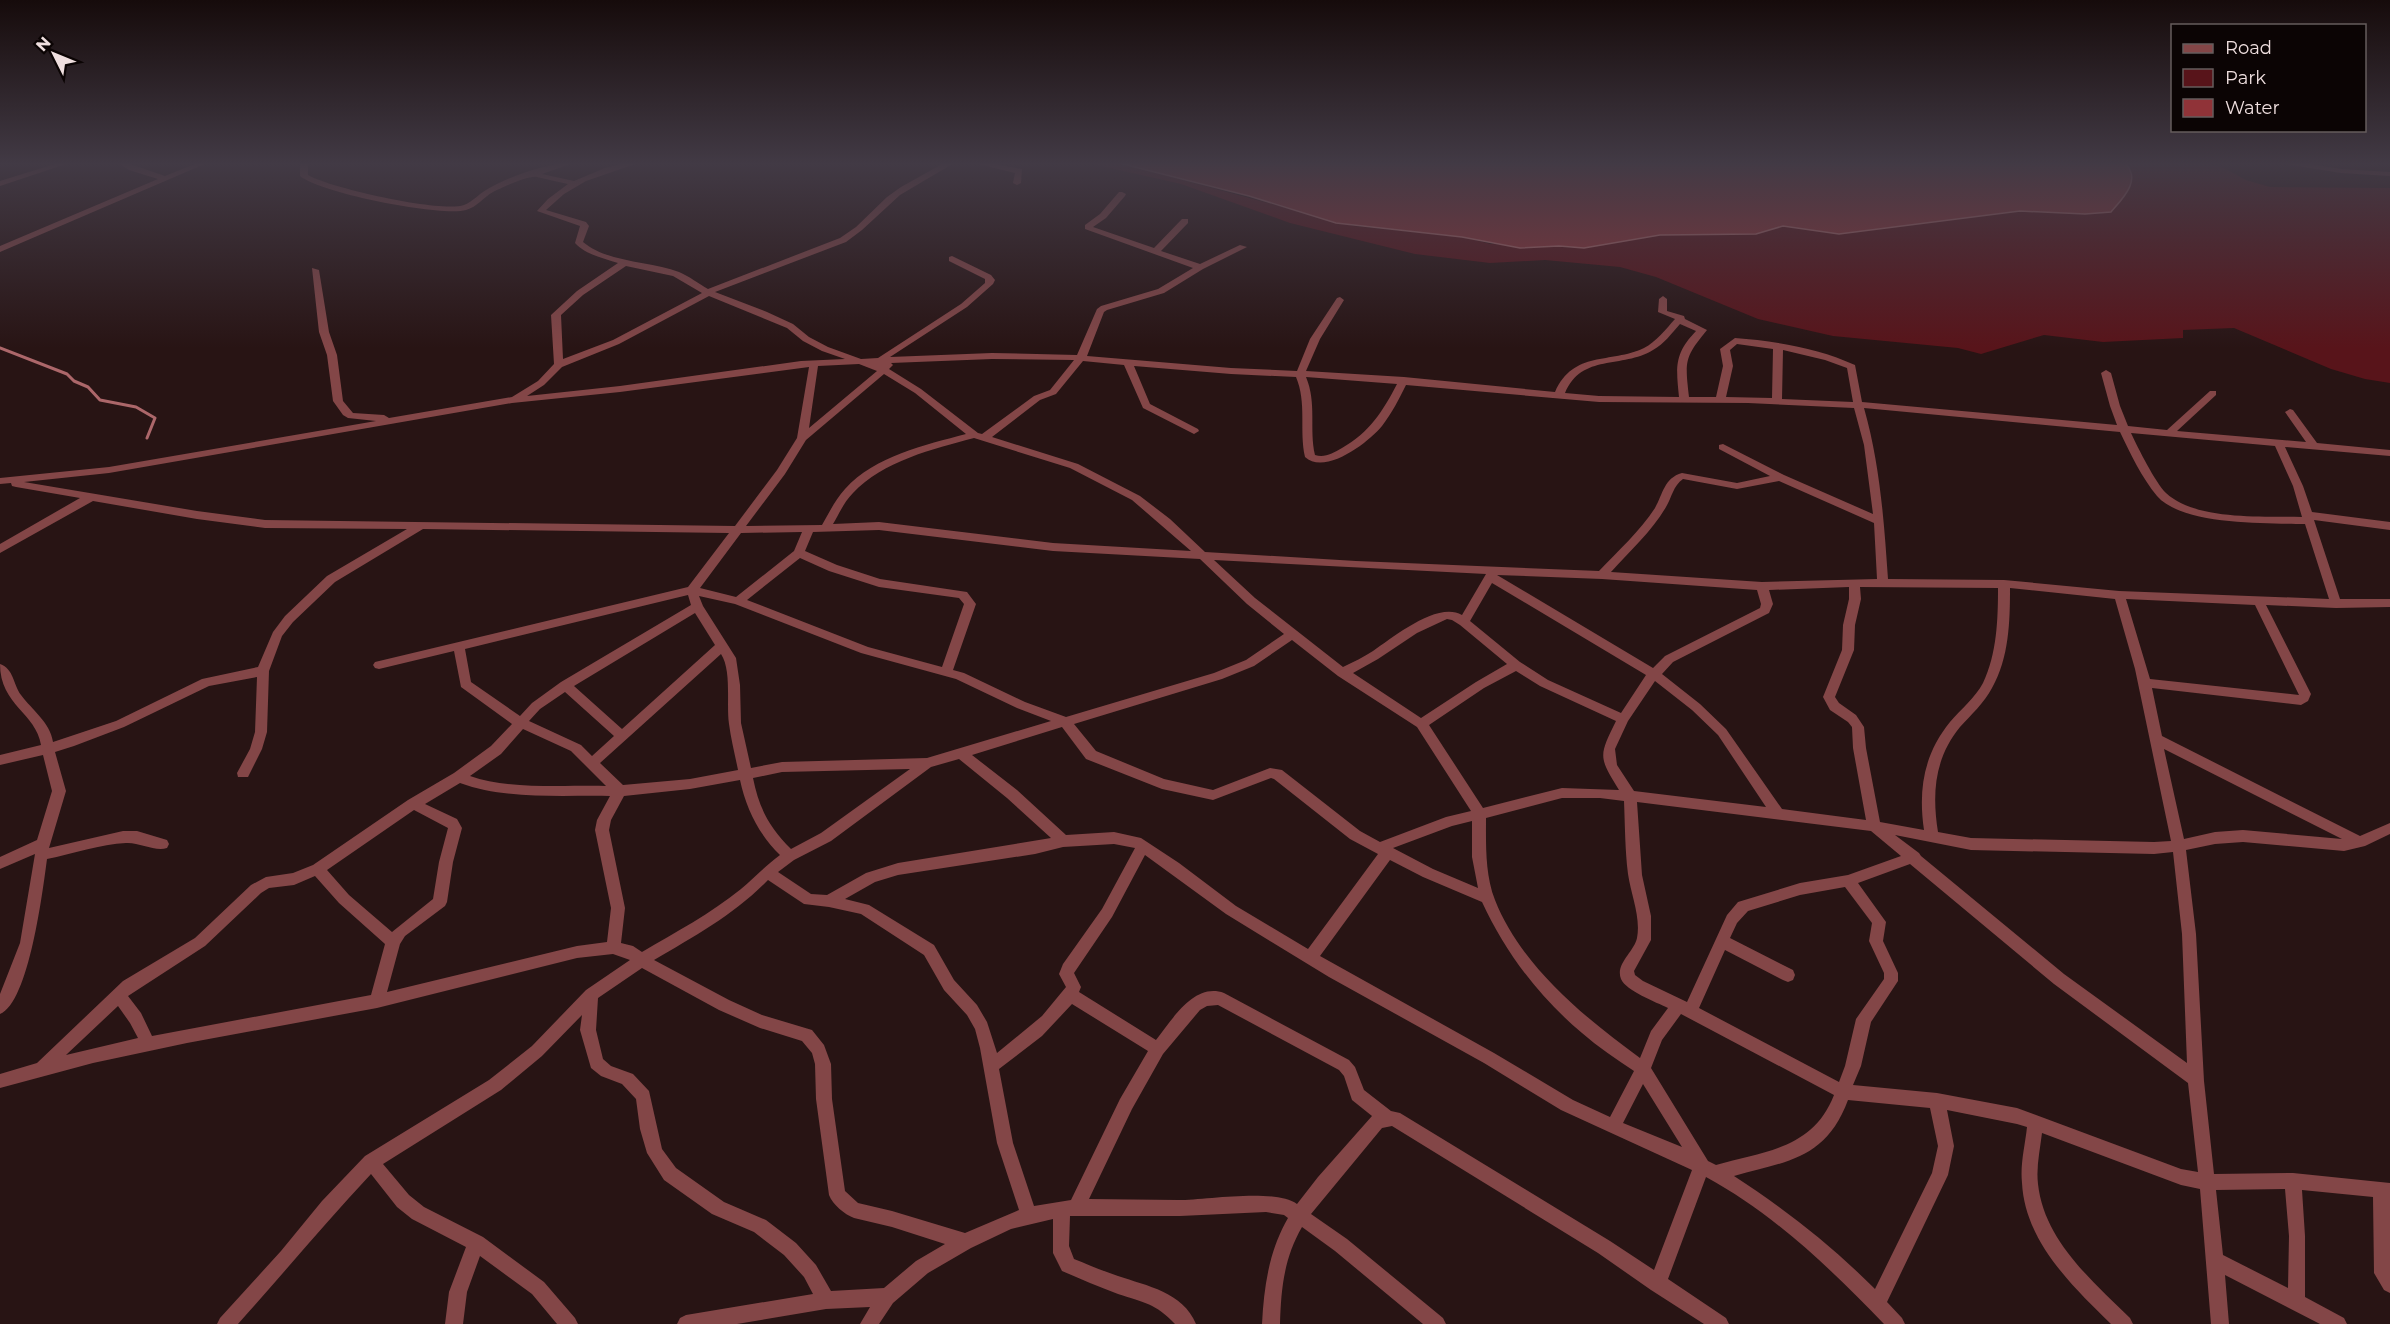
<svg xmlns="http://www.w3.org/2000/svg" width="2390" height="1324" font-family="Montserrat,sans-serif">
  <rect width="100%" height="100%" fill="#281414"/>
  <path fill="#58141a" d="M1088,163h31l235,63 108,11 29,7 93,4 76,-13 96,-1 27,-8h13l43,8 181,-23 38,2 74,-43 -7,-7h80l17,4 24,13 24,7 120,1v195l-25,-4 -34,-10 -97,-41 -51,2v8l-80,4 -59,-7 -63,19 -23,-6 -125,-12 -75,-17 -102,-42 -36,-10 -75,-7 -55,3 -75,-9 -125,-31 -109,-39z"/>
  <path fill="#903338" stroke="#ac676a" stroke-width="1.5" d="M1119,163h1006c17,17 -2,35 -14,49l-26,2 -65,-3 -181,23 -56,-8 -27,8 -96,1 -76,13 -25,-2 -39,2 -58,-11 -126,-14 -87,-27z"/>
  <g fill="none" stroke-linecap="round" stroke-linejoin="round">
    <path stroke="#ac676a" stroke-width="3" d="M0,348l67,26 7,7 14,6 12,13 36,7 19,11 -8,20"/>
    <path fill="#834647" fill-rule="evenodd" d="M58,163h11l-69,23v-5z
      M118,163h9l38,13 32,-13h10l-207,89v-6l158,-67 -29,-9z
      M300,163h8v12c22,13 133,38 156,30 8,-3 15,-11 22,-15 21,-13 64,-28 87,-27l-31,11 32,7 31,-13 20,-5h13l-52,18 -22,13 -18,16 40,12 3,4 -6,16c25,21 68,19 96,30 10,4 20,12 29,17l132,-51 16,-11 31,-30 14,-10 43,-24h10l-54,32 -38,35 -16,12 -131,50 52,20 26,12 16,13 19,10 33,12 17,-1 83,-54 24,-21v-4l-36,-18v-4l3,-1 39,19 4,5 -2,4 -26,23 -77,50 102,-4 85,2 20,-46 4,-3 57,-17 35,-21 -108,-39v-4l15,-11 19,-22h3l4,2 -1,2 -19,22 -13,9 61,21 28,-29h6v4l-27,28 39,13 40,-19 7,2 -44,22 -39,24 -57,17 -3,2 -17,44 144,12 66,3 13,-32 27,-41 3,-1 4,3 -24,39 -14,32 98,6 151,15c19,-42 55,-28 89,-44 12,-6 22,-19 31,-29l-17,-7 1,-13 4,-3 4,3v12l17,5 1,3 22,11c-23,28 -22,31 -18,67h27l7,-31 -3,-17 15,-11c40,3 83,10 120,27l7,37 255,23 -7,-19 -9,-33 5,-3 5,3 9,33 8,20 39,4 43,-39h6v4l-39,36 129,11 -21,-30 5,-3 3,1 24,33 73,7v6l-105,-9 18,39 9,26 78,10v8l-76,-10 26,79h50v8l-54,1 -70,-3 45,89 -3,7 -7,4 -149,-17 10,48 198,100 30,-13v11l-25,12 -21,5 -101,-9 -28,2 -29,6 10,84 8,147 10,93 79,-1 97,10v110l-6,-3 -10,-17 -1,-76 -71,-7 3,46v61l39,21 3,6h-27l-95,-49 4,49h-18l-11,-135 -19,-4 -139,-52c-2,17 -6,34 -4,51 6,56 54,97 92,134l3,6h-22c-39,-38 -86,-83 -89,-141 -2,-19 3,-37 5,-56l-10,-3 -70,-14 7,36 -6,29 -61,127 15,16 3,6h-21c-53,-55 -110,-110 -178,-147l-38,102 58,39 3,6h-25l-53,-34 -53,-37 -206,-127 -10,2 -71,86 36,25 96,79 3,6h-23l-88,-73 -33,-24c-18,31 -21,62 -22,97h-18c2,-38 7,-73 26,-106l-4,-3 -18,-3 -86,4h-110l-1,30 5,13c15,6 29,12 44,17 29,10 65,16 78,48h-21c-20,-21 -30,-21 -57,-30 -19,-7 -37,-15 -56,-23l-9,-18v-34l-42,10 -40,19 -43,25 -35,30 -14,21h-19l10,-17 -44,2 -89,15h-60l3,-6 6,-3 127,-21 -9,-17 -20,-22 -30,-23 -42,-18 -48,-34 -17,-27 -7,-24 -4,-30 -14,-15 -21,-8 -10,-8 -11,-38 2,-15 -40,41 -41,34 -118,74 26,31 15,12 59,30 61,45 31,36 3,6h-21l-25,-30 -52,-38 -13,36 -4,32h-18l4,-32 17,-45 -54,-28 -15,-12 -26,-33c-46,49 -88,100 -133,150h-21l3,-6 61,-67 41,-50 43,-45 124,-76 43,-34 54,-56 44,-30 -17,-6 -36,4 -200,50 -190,35 -94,20 -93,25v-14l37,-11 86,-82 72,-43 56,-53 15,-8 27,-4 20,-8 95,-65 46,-27 37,-27 21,-22 -51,-37 -7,-36 -75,18 -4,-1 -2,-3 2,-3 313,-75 41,-54 -306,-4 -88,53 -42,40 -11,14 -13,35 -2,61 -5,17 -14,28h-10l-1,-4 13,-24 5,-17 2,-55 -48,9 -85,41 -50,19 -19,6 11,39 -17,57 74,-17h14l30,9 2,4 -2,4c-12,4 -28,-6 -41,-5 -25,1 -54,11 -79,16 -4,30 -18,144 -47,155v-20l20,-51 15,-89 -35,15v-12l37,-17 15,-49 -9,-36 -43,10v-10l41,-10c-5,-32 -41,-40 -41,-81 14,5 13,20 21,31 11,15 29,27 32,47l63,-21 86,-42 56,-12 15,-35 12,-16 42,-40 80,-47 -142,-1 -68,-9 -104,-18 -93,52v-9l80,-46 -64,-11 -4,-1 -1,-3 -11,1v-6l109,-11 267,-46 -28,-3 -5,-3 -10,-14 -6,-46 -8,-23 -7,-64 7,2 10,62 8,23 6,46 10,12 31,2 5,3 123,-21 26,-16 16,-17 -3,-49 26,-24 41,-28c-15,-5 -32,-8 -43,-20l5,-17 -43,-15 11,-12 20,-15c-11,-2 -21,-5 -31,-7 -8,-2 -36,11 -44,15 -9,5 -16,15 -27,18 -25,7 -146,-17 -166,-34zM626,266l47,10 29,17 -89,47 -50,19 -2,-44 22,-20zM709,296l78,32 16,13 19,10 23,8 -44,2 -181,25 -93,10 17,-11 18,-18 57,-23zM1680,324l16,7c-22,23 -20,36 -17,66l-80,-1 -34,-3c17,-40 57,-24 88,-43 11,-6 19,-17 27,-26zM1737,344l36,5 -1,49 -46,-1 7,-31 -3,-16zM1783,350l42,10 22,8 6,34 -71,-3zM992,359l82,1 -24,30 -16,6 -52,38 -4,-1 -57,-44 -32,-20 4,-4 -2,-2zM1083,361l41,4 19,43 51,26 5,-3 -1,-2 -48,-25 -16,-38 97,8 65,3c11,26 3,53 9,80 20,19 64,-15 77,-31 10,-13 17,-27 24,-41l193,17 149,1 106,5 10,37 9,69 -89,-39 -61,-31 -4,1v4l51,27 -33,7 -55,-10c-18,5 -19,21 -27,35 -15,23 -37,43 -56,63l-243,-10 -151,-9 -35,-33 -30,-23 -62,-32 -86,-27 48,-37 16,-6zM859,364l18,7 -68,57 9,-62zM809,367l-12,71 -20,32 -42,56 -470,-6 -68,-9 -173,-29 85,-9 403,-70 108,-11zM884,374l31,19 51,41c-41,11 -91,22 -121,55 -10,11 -16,24 -23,36l-76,1 39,-52 21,-34zM1306,377l91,7c-14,27 -28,49 -55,64 -9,5 -17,10 -27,7 -6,-26 2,-52 -9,-78zM1864,408l256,24c10,21 22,46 37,64 26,30 111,27 148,28l24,75 -210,-8 -115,-11 -116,-1c-4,-58 -8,-115 -24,-171zM2131,433l144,13 18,40 9,31c-38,-1 -106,4 -136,-24 -11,-11 -28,-45 -35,-60zM974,438l96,30 62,32 59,51 -138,-8 -174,-21 -46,2c6,-10 11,-22 20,-31 30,-32 80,-44 121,-55zM1683,479l54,10 42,-8 95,42 3,56 -115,3 -151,-10c19,-21 41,-41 55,-65 6,-10 7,-21 17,-28zM879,530l174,21 147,8 47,45 37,30 -38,26 -32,13 -148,44 -41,-15 -61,-29 -11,-3 23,-66 -9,-12 -87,-13 -43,-14 -32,-14 8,-19zM802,532l-8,19 -58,46 -36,-9 41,-55zM800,558l29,13 50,16 80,11 5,6 -22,63 -74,-20 -121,-47zM1214,560l272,14 -24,41c-25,-14 -68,22 -89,36 -9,6 -20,11 -30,16l-88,-69zM1497,575l105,4 155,11 4,14 -1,4 -95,48 -12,12zM1492,583l154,92 -25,38 -73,-33 -28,-18 -50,-41zM1849,587v12l-6,26 -1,25 -19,47 7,13 18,12 4,5 1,21 13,72 -84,-11 -56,-80 -26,-25 -38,-30 11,-12 96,-49 4,-9 -4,-14zM1860,587l138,1c0,31 -1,66 -15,95 -8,15 -22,26 -33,39 -26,32 -32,67 -26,108l-44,-8 -14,-74 -2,-21 -8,-12 -17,-12 -4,-6 19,-47 1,-25 6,-26zM2010,588l105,11 20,70 36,172 -17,1 -183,-4 -33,-6c-6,-38 -4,-73 22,-105 11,-12 24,-24 32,-39 17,-30 18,-66 18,-100zM688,595l3,10 -130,77 -29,21 -12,13 -49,-34 -6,-33zM699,596l36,8 126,49 95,26 61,29 34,13 -124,37 -145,4 -31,6 -10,-45 -1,-38 -4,-27 -33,-52zM2126,599l129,6 44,90 -149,-16zM695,613l20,32 -93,84 -48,-43zM1447,619l5,1 8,5 47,39 -31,18 -55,36 -68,-45 25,-14 39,-26zM1292,640l46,36 79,51 54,84 -25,6 -66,25 -20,-11 -78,-61 -12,-2 -57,22 -49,-11 -68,-28 -22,-27 148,-45 32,-13zM721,654c11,17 5,49 8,70 2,15 6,31 9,46l-48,9 -67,6 -23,-22zM1516,671l24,15 76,35c-17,35 -18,35 3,69l-57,-2 -79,20 -54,-83 55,-37zM1655,681l37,29 26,25 48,72 -132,-16 -17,-26 -2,-16 13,-28zM565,692l49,44 -22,20 -11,-11 -52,-24 11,-12zM1062,727l24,32 76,30 51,11 58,-22 3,1 76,60 28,15 -70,95 -72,-43 -57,-43 -38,-25 -27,-6 -48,3 -49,-45 -45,-35zM523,729l48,22 35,35c-42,-1 -96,4 -136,-10l31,-22zM2164,749l178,90 -99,-9 -28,2 -31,7zM959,759l48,39 44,40 -153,25 -32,10 -39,22 -16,-1 -33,-22 16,-12 37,-19 100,-74zM910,769l-89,64 -30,16c-22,-22 -32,-41 -38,-71l29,-6zM740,780c6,28 19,55 40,75 -15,11 -26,23 -39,34 -31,25 -65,43 -99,63l-9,-6 -12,-3 4,-35 -16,-78 2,-10 13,-24 66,-7zM460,783c47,17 101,12 150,13l-13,24 -2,10 16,78 -4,34 -30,4 -190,46 13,-48 5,-8 40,-30 2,-4 6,-40 9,-34 -5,-9 -32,-15zM1562,798h38l24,3c1,24 1,49 4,73 3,21 13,43 9,64 -3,14 -22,26 -16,41 5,12 35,23 47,29l-17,23 -11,27c-56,-41 -119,-92 -145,-158 -10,-26 -9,-55 -9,-82zM1637,802l234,29 30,25 -53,19 -48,8 -62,19 -11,13 -40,87 -44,-21 -8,-6 -1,-4 17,-31v-24l-9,-41zM414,810l34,18 -9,34 -6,37 -41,33 -43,-37 -22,-25zM1472,821v36l6,31 -45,-19 -40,-21 59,-22zM1895,835l76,15 183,4 19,-2 9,82 5,129 -123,-89 -143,-118 -2,-3zM1114,844l21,4 -33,61 -39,55 -4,10 7,13 -24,29 -45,37 -10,-31 -10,-17 -23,-25 -20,-35 -65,-40 -24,-6 30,-17 23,-7 137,-21 28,-7zM1145,855l81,59 103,63 155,86 77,47 131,60 -38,100 -44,-29 -210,-128 -9,-2 -27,-21 -9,-23 -6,-7 -125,-67c-30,-11 -52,27 -68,47l-77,-48 2,-5 -7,-14 38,-56zM1390,860l33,17 59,25c23,50 57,95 100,131 16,14 34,26 52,38l-24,46 -37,-17 -79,-47 -174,-97zM1910,864l144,120 134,99 10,89 -17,-3 -164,-61 -80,-15 -84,-8 8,-19 10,-44 27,-41v-8l-15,-32 3,-19 -28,-39zM315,876l24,27 46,41 -14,51 -219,41 -11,-23 -13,-17 77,-50 56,-53 8,-5 25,-3zM768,880l36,24 25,3 32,7 63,41 20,35 23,25 8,14 5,19 17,95 22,67 -54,23 -73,-22 -34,-8 -13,-12 -13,-92 -1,-35 -7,-19 -12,-15 -50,-15 -33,-15 -75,-40c41,-24 81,-46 114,-80zM1845,887l27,36 -3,18 15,32v6l-28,40 -11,47 -6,16 -140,-74 26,-58 58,30 5,2 5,-2 2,-5 -2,-5 -63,-32 7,-15 11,-12 52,-16zM642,968l77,42 41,18 42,13 10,12 3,11 1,35 13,96c4,10 15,19 25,23l38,9 53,17 -29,17 -32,27 -53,3 -15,-26 -20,-22 -30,-23 -42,-18 -48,-34 -14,-19 -13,-58 -16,-17 -22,-8 -8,-7 -7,-29 2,-32zM1072,1004l76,47 -28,48 -49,101 -37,6 -21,-63 -14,-74 43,-33zM1218,1005l121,65 5,6 8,24 20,16 -54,61 -21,27c-23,-16 -90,-4 -119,-4 -30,0 -60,-1 -89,-1l43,-90 31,-55 37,-44 7,-4zM118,1006l12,17 8,15 -72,17zM1681,1014l153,81c-21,54 -69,56 -118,70l-8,-4 -57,-93 11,-28zM1643,1084l39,63 -59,-24zM1848,1100l82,8 8,38 -6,27 -57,116c-43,-43 -90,-80 -141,-113 54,-15 92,-17 114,-76zM2285,1189l4,47 -1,52 -65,-33 -7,-65z
      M974,163h15l33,6 -1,14 -4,2 -4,-2 2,-10z
      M2287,163h18l36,6 49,3v4l-49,-3 -50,-8z"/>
  </g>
  <linearGradient id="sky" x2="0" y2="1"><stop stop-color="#160b0b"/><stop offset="0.47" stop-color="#423a45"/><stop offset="1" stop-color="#423a45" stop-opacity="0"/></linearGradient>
  <rect width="2390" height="348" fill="url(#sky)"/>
  <rect x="2171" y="24" width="195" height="108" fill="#0b0404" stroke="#665c5c" stroke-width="1.5"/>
  <rect x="2183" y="44" width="30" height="9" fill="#834647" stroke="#665c5c" stroke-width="1.5"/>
  <text x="2225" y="54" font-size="18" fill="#efdfdf">Road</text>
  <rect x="2183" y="69" width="30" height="18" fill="#58141a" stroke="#665c5c" stroke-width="1.5"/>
  <text x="2225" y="84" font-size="18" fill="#efdfdf">Park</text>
  <rect x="2183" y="99" width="30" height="18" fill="#903338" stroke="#665c5c" stroke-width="1.5"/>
  <text x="2225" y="114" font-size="18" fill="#efdfdf">Water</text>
  <g transform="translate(54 54) rotate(313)" stroke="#0b0404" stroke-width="4.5" paint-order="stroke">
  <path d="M0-4.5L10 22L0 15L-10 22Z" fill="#efdfdf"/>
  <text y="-9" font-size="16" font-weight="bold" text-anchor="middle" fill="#efdfdf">N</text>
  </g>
</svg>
